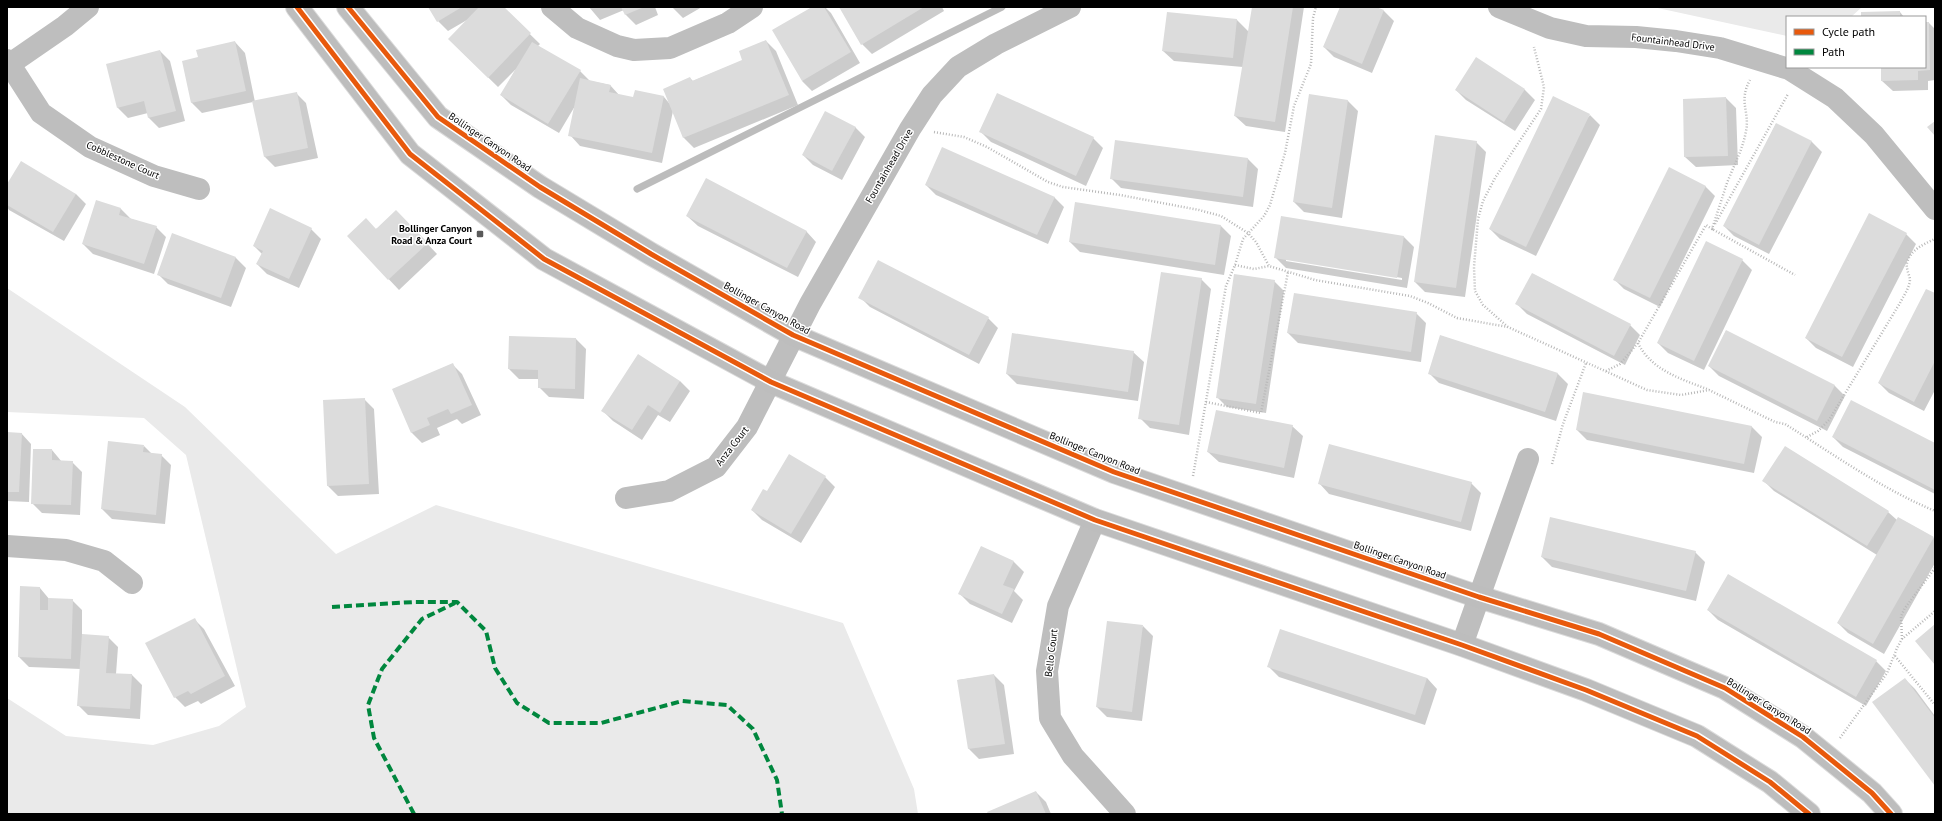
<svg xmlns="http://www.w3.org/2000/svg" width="1942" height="821" font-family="'PT Sans',sans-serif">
  <rect width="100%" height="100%" fill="#fff"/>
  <path fill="#eaeaea" d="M1653,7h209l-11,10h-64v19z
    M7,288l178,119 151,147 100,-49 407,118 71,166 4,25h-911v-116l59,38 87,9 66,-19 27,-19 -60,-252 -42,-37 -137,-6z"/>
  <path fill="#0003" fill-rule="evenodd" d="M429,7h73l38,37 -2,2 42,25 10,10 20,4 10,11 14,2 30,-1 5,6 21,-25 3,3 51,-21 22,-19 10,10 22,54 -104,43 -10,-10 -11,-27 -11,52 -82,-17 -10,-11 5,-29 -16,27 -48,-28 -10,-10 15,-26 -18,18 -39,-38 8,-29 -19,11 -10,-10z
    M589,7h66l3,8 -22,10 -10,-10 -2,-5 -24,10z
    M672,7h30l-19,11z
    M814,7h11l6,6 29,50 -48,28 -10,-10z
    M840,7h102l2,4 -72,43 -10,-10z
    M1253,7h51l-19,125 -39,-6 -11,-10 8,-49 -69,-6 -11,-10 5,-38 69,7 12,12z
    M1341,7h32l11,4 10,10 -22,52 -38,-16 -10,-10z
    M1900,12l4,5h-42z
    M1925,23h4l6,6v51l-7,1v9l-35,1 -11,-10v-14h43z
    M235,42l10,11 10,49 41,-9 10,10 12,55 -43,9 -10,-10 -12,-55 -51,11 -10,-10 -9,-41 16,-4z
    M160,51l10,10 15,60 -26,7 -10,-10 -1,-5 -20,5 -10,-10 -11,-43z
    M1476,59l49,31 10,10 -20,31 -49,-31 -10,-10z
    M1310,95l38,6 10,10 -16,107 -38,-6 -10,-10z
    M1726,98l10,10 2,57 -42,2 -11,-10z
    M1590,115l10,10 -64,131 -36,-17 -10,-10z
    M1776,124l36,18 10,10 -53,102 -35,-18 -10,-10z
    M855,127l10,10 -23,43 -29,-15 -10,-10z
    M981,132l112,6 10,10 -17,38 -95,-44z
    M1476,142l10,10 -21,145 -40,-5 -10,-10z
    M1248,159l10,10 -5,38 -132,-19 -10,-10z
    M926,185l128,12 10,10 -16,37 -112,-49z
    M7,186l69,8 10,10 -22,37 -55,-31 -2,-3z
    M1705,186l10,10 -55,111 -36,-18 -10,-10z
    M97,201l24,8 10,10 25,8 10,10 -12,37 -61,-20 -10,-10z
    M1076,203l145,23 10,10 -7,39 -144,-23 -10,-10z
    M687,216l119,15 10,11 -18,35 -100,-51z
    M406,221l31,33 -38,36 -51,-54z
    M311,229l10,10 -22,49 -32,-14 -10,-10 5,-10 -8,-8z
    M1906,234l10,10 -63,123 -37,-19 -10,-10z
    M173,235l63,23 10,10 -15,39 -63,-23 -10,-10z
    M1404,237l10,10 -7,41 -121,-20 -10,-10zM1286,259l116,19v2l-116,-19z
    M1742,260l10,10 -48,100 -36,-17 -10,-10z
    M1533,274l97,51 10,10 -15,30 -98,-51 -10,-10z
    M1201,279l10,10 -22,146 -39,-7 -10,-10z
    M1274,281l10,10 -18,122 -39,-6 -10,-10z
    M1935,295v95l-11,21 -35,-18 -10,-10z
    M860,297l128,21 10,10 -19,36 -109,-57z
    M1416,313l10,10 -5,39 -123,-19 -10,-10z
    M1726,331l109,55 10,10 -18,35 -108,-55 -10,-10z
    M1441,336l117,38 10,10 -12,37 -117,-38 -10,-10z
    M576,339l10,10 -2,50 -35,-2 -10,-10v-8h-20l-10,-10z
    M1133,352l11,10 -6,39 -121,-17 -10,-10z
    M452,364l10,10 19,41 -19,9 -5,-5 -20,9 3,7 -18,8 -10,-10 -19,-43z
    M680,381l10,10 -20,31 -12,-7 -16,25 -29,-19 -10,-10z
    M364,399l10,10 5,85 -41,2 -10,-10z
    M1292,426l11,10 -9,42 -75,-16 -11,-10z
    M1752,427l10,10 -8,36 -167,-33 -10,-10z
    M7,433h14l10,11 -2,58 -22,-1z
    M1833,437l102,7v50l-92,-47z
    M144,446l8,8 9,1 10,10 -6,59 -53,-5 -10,-10z
    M1785,447l103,65 9,8 1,-2 37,21v24l-51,91 -36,-21 -10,-10 39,-68 -103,-64 -10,-10z
    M34,450h18l10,12h10l10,10 -2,43 -38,-2 -10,-10z
    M825,477l10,10 -34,56 -39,-23 -10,-10 16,-17z
    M1319,483h152l10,10 -10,38 -142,-37z
    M981,547l33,15 10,10 -10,19 9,9 -11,23 -42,-19 -10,-10z
    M1695,552l10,10 -9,39 -144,-34 -10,-10z
    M40,588l10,12h22l10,10v25l26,2 10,10 -2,27 16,1 10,10 -2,34 -52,-4 -10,-10 3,-36 -52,-2 -10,-10z
    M1708,610l168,51 10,10 -20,35 -148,-86z
    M194,619l10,10 31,57 -34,18 -3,-3 -13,6 -10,-10z
    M1143,626l10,10 -11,85 -35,-4 -10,-10z
    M1269,667l158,11 10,11 -12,36 -146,-48z
    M994,675l10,10 10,69 -35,5 -10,-10 -11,-69z
    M1905,679l10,10 20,27v68z
    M1036,792l10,10 5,12h-62z"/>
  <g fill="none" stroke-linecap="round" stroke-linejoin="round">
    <path stroke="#bcbcbc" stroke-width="7" d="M637,189l365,-182"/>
  </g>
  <path fill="#dcdcdc" d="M428,7h34l-25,15z
    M479,7h25l27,26 -43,45 -40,-39z
    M621,7h23l-19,8z
    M812,7h12l27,45 -49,29 -30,-51z
    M839,7h85l-63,38z
    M1252,7h41l-18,115 -41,-6z
    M1340,7h36l8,3 -22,54 -39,-17z
    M1900,11v6h-39v-5z
    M1167,12l70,7 -4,39 -71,-7z
    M1925,22h4l1,48 -12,1v9l-37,1v-14h44z
    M766,40l23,55 -106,43 -20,-49 27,-12 2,4 50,-21 -3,-9z
    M235,41l11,50 -55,12 -9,-42 16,-4 -2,-7z
    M532,42l49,28 -33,54 -48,-29z
    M160,50l16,61 -28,7 -4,-17 -27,7 -11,-44z
    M1476,57l49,32 -21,33 -49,-32z
    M580,78l31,7 -2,7 24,5 2,-7 29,6 -12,57 -84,-17z
    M297,92l11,56 -44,9 -12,-56z
    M997,93l97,44 -18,39 -97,-44z
    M1309,94l39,6 -16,108 -39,-6z
    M1553,96l37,18 -64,133 -37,-18z
    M1726,97l2,59 -44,1 -1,-58z
    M825,111l31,16 -24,44 -30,-16z
    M1935,121v15l-8,-9z
    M1776,123l36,18 -53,104 -36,-19z
    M1435,135l42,6 -21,147 -42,-6z
    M1115,140l133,18 -5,39 -133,-18z
    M942,147l113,50 -18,38 -112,-50z
    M21,161l55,33 -23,38 -46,-27v-21z
    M1669,167l37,19 -56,112 -37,-18z
    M706,178l101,53 -20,37 -101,-52z
    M96,200l25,8 -2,7 38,11 -13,38 -62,-20z
    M1075,202l146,23 -6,40 -146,-23z
    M270,208l42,20 -23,51 -33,-15 7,-13 -10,-5z
    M396,210l32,33 -40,37 -41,-44 19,-18 10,11z
    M1869,213l38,20 -65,124 -37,-19z
    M1281,216l123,20 -7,42 -123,-20z
    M172,233l64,24 -15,41 -64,-23z
    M1706,241l37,18 -49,102 -37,-18z
    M878,260l111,57 -20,38 -111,-57z
    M1161,272l41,6 -23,147 -41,-6z
    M1532,273l99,51 -17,32 -99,-52z
    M1234,274l41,6 -19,124 -40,-6z
    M1926,289l9,4v68l-21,41 -36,-19z
    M1294,293l123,19 -6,40 -124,-19z
    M1726,330l109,55 -18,36 -109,-55z
    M1012,333l122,18 -6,41 -122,-18z
    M1440,335l118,38 -13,39 -117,-38z
    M509,336l67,2 -1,51 -37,-1v-18l-30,-1z
    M638,354l42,27 -20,32 -12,-8 -16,25 -31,-19z
    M453,363l19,42 -21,9 -3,-5 -21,9 3,7 -19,8 -19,-44z
    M1583,392l169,34 -8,38 -168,-34z
    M365,398l4,86 -42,2 -4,-86z
    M1851,400l84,43v47l-103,-53z
    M1216,410l77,15 -9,43 -77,-16z
    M7,432l15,1 -3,59h-12z
    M108,441l36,4 -1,7 19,2 -6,61 -55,-6z
    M1329,444l143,38 -11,40 -143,-38z
    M1785,446l104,65 -22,35 -105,-65z
    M33,449h19v11l21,1 -2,44 -40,-1z
    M789,454l37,22 -35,58 -40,-24 12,-21 4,2z
    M1550,517l146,34 -10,40 -145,-34z
    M1898,517l36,20 -61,107 -36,-21z
    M981,546l33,15 -11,24 11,4 -12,25 -44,-20z
    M1728,574l149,86 -21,37 -149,-87z
    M20,586l20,1v23h8v-12l25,1 -2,60 -53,-2z
    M195,618l30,58 -34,18 -3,-3 -14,7 -29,-55z
    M1107,621l36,4 -11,87 -36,-5z
    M1935,624v41l-20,-24z
    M1280,629l147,49 -12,37 -148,-48z
    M82,634l27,2 -3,37 26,1 -2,35 -53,-3z
    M994,674l11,70 -37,5 -11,-69z
    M1905,678l30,40v68l-63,-84z
    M1036,791l10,23h-58l-1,-2z"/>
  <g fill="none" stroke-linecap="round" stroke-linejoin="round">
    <g stroke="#dbdbdb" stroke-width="24">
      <path id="major" d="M297,7l113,147 134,105 227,123 324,138 367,125 124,45 111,46 73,46 39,32
        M348,7l90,110 102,70 111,67 142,81 321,137 365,125 120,37 126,54 78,49 69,56 19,21"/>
    </g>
    <path stroke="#b8b8b8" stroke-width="2.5" stroke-dasharray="1 2" stroke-linecap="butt" d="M934,132l30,5 23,10 61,35 15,5 57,8 79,15 22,6 27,17 8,9 13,24 46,14 95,16 18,7 29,15 51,9 139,63 34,5 28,-5 66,32 10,2c48,30 97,65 150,87
      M1715,224l73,-130
      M1713,228l-1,1 83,46
      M1235,265l19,4 15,-3
      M1508,327l-25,-22 -8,-14 -1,-24 4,-48 5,-18 12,-23 46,-69 3,-22 -10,-40
      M1638,343c13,27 43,36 69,46
      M1606,371l14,-7 18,-21 68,-118 6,4c5,-15 10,-31 15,-46 7,-18 16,-34 19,-52 4,-20 -8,-29 4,-51
      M1206,402l55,11 27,-141
      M1807,437l11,-6 11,-11 71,-117c4,-8 10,-16 10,-24 -1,-5 -4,-10 -3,-16 3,-13 17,-19 28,-24
      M1552,464l11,-40 23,-61
      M1193,476l33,-190 9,-21 8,-26 21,-23 6,-11 15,-52 9,-47 17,-42 2,-46 3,-11
      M1902,639l-1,-23 4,-8 30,-40
      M1895,656l40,49
      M1840,738l47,-65 10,-25 5,-9 33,-28"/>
    <path stroke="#bebebe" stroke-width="22" d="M552,7l25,21 40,18 17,4 36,-2 58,-25 24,-16
      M1499,7l51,21 36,8 50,1 40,4 44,7 69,21 46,29 39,37 61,74
      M7,60l34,53 49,34 64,29 45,13
      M7,66l58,-40 23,-19
      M626,498l43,-7 47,-24 31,-40 63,-123 100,-175 22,-34 26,-28 38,-23 74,-37
      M1095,520l-37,86 -11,65 3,47 23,38 52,58
      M7,546l59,4 38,11 28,22
      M1462,645l66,-186"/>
    <use href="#major" stroke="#bdbdbd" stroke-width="22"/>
    <path stroke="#00873e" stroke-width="4" stroke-dasharray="8 4" stroke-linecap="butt" d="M332,607l82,-5h43l29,29 9,37 22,35 32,20h52l81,-22 45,4 26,24 24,51 5,34
      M414,814l-40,-76 -6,-33 14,-36 40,-50 33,-16"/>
    <g stroke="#fff" stroke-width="8">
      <path id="cycleway" d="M297,7l113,147 134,105 227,123 324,138 367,125 124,45 111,46 73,46 39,32
        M348,7l90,110 102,70 111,67 142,81 321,137 365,125 120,37 126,54 78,49 69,56 19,21"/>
    </g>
    <use href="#cycleway" stroke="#e8590c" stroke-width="5"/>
  </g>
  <rect fill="#595959" stroke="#fff" stroke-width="1.5" x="476" y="230" width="8" height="8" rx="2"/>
  <g text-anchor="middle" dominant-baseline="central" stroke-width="3" stroke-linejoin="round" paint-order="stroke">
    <g font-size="10" fill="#000" stroke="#fff">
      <text transform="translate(1673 42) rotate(7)">Fountainhead Drive</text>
      <text transform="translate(490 142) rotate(34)">Bollinger Canyon Road</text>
      <text transform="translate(123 160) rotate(24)">Cobblestone Court</text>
      <text transform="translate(889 166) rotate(-60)">Fountainhead Drive</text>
      <text transform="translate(767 308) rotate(29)">Bollinger Canyon Road</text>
      <text transform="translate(732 446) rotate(-52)">Anza Court</text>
      <text transform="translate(1095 453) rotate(22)">Bollinger Canyon Road</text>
      <text transform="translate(1400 560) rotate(19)">Bollinger Canyon Road</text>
      <text transform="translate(1051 653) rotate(-83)">Bello Court</text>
      <text transform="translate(1769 706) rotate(32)">Bollinger Canyon Road</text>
    </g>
    <g font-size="10" font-weight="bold" fill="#000" stroke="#fff" text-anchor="end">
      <text x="472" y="228">Bollinger Canyon<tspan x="472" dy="12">Road &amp; Anza Court</tspan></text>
    </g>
  </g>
  <rect width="1942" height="821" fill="none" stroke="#000000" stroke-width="16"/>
  <rect x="1786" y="16" width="140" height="52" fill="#ffffff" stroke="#999999"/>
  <rect x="1794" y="29" width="20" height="6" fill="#e8590c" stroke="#999999"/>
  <text x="1822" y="36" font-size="12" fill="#000000">Cycle path</text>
  <rect x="1794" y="49" width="20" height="6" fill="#00873e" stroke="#999999"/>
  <text x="1822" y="56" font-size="12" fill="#000000">Path</text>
</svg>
